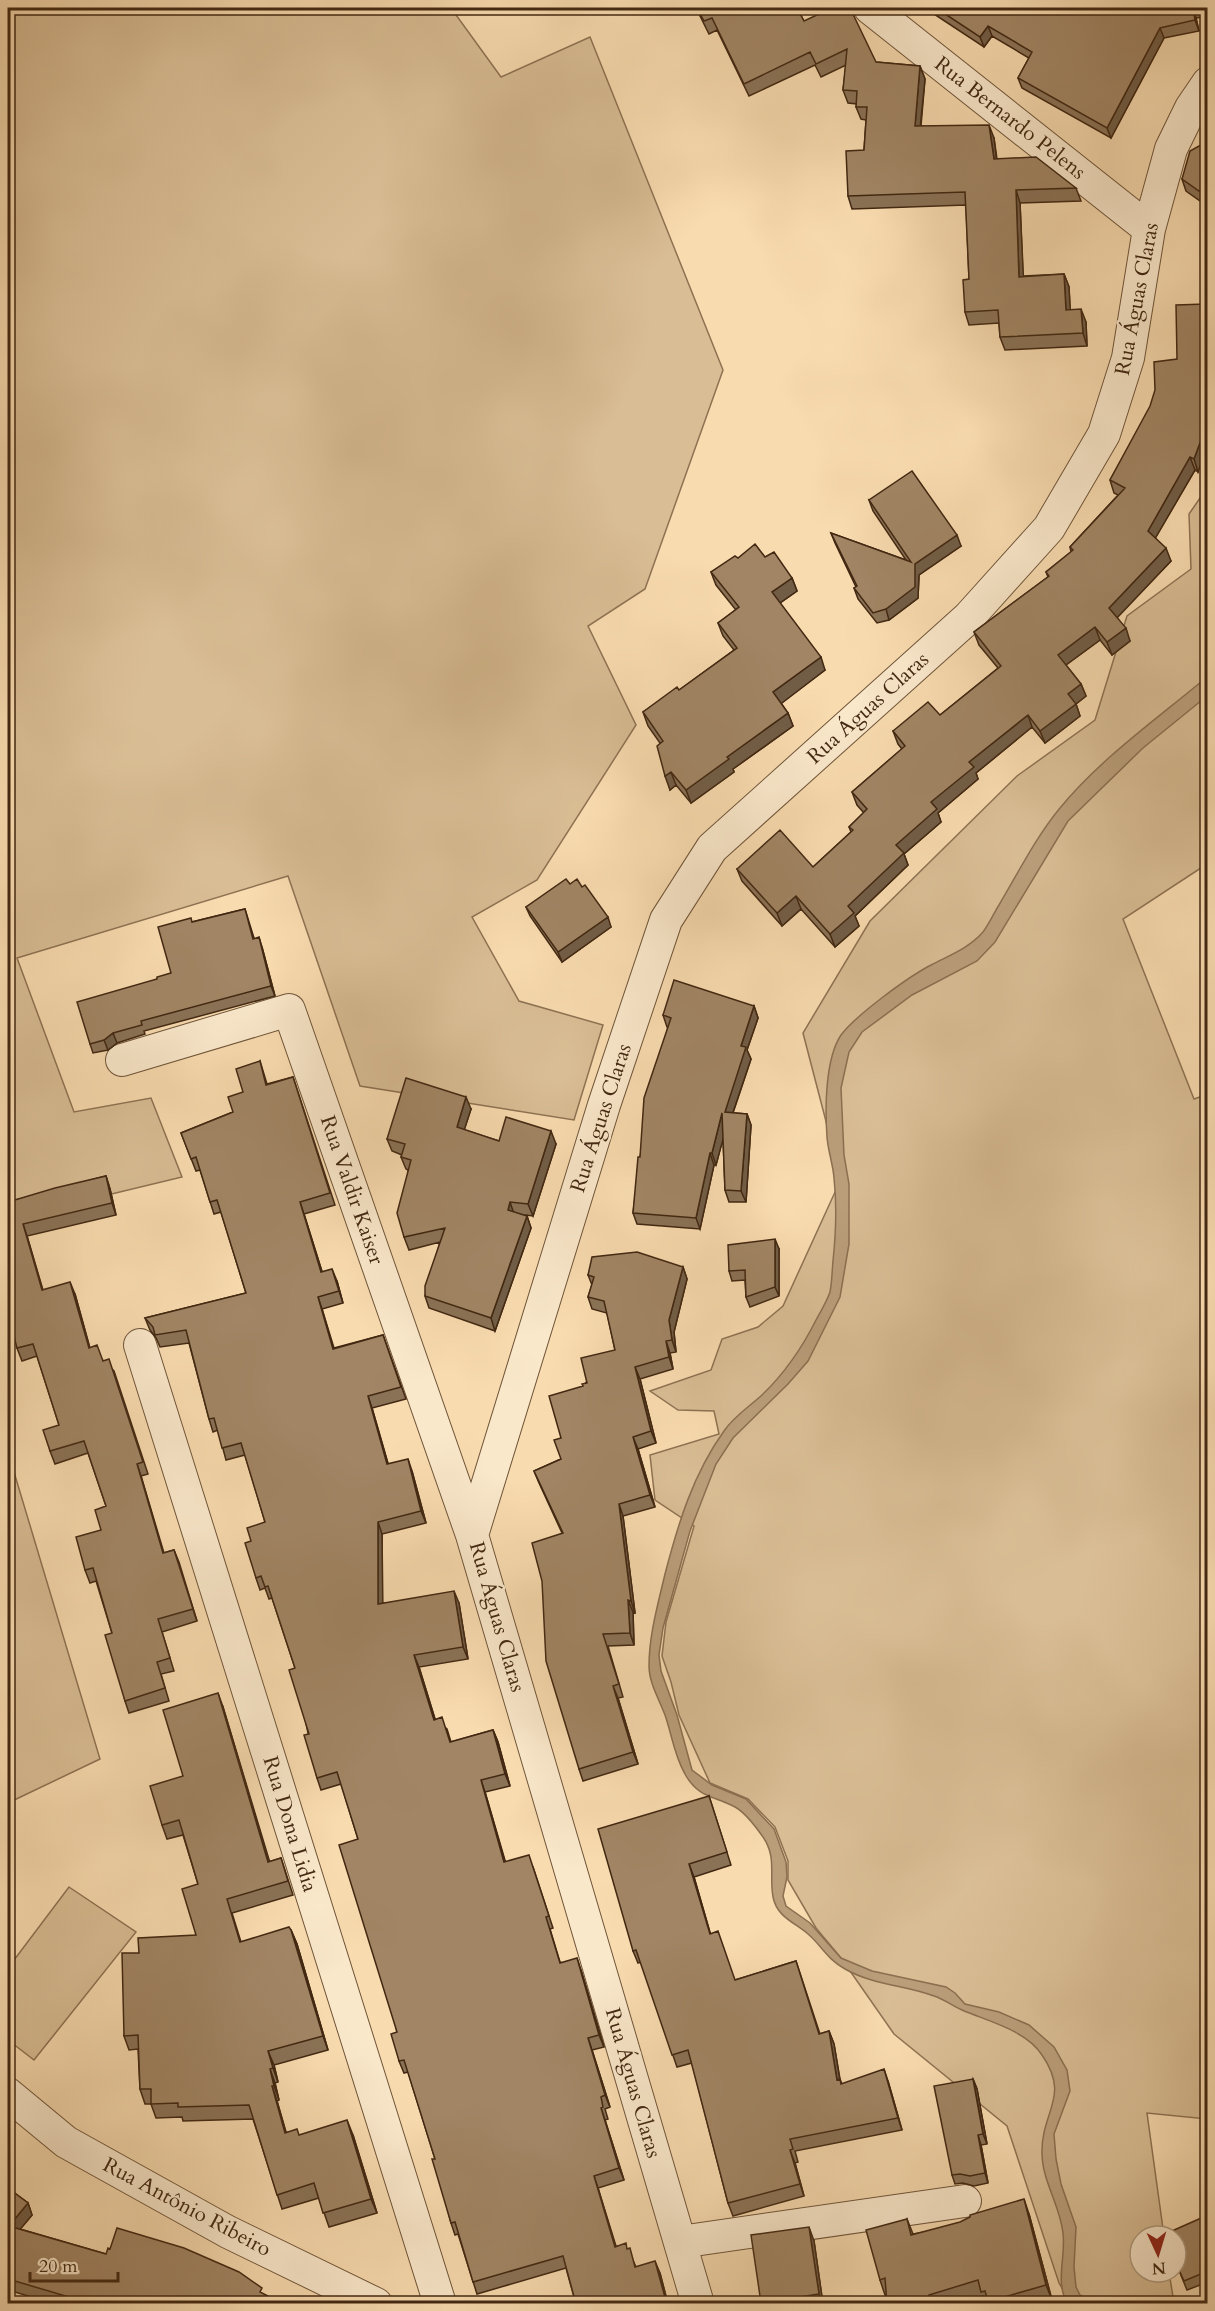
<svg xmlns="http://www.w3.org/2000/svg" width="1215" height="2311" font-family="Cardo,serif">
  <rect width="100%" height="100%" fill="#f8dbaf"/>
  <filter id="stains"><feTurbulence type="fractalNoise" baseFrequency=".00333" numOctaves="4"/><feColorMatrix values="0 0 0 0 .2 0 0 0 0 .09 0 0 0 0 .02 0 0 0 .5 -.17"/></filter>
  <radialGradient id="worn" r=".72"><stop offset=".6" stop-color="#630" stop-opacity="0"/><stop offset="1" stop-color="#630" stop-opacity=".3"/></radialGradient>
  <path fill="#d9bd94" stroke="#8e7253" stroke-width="1.5" d="M8,8h443l50,69 89,-40 133,333 -78,219 -57,37 48,99 -99,155 -65,37 47,84 84,24 -29,95 -214,-34 -72,-210 -271,82 57,154 77,-14 31,79 -174,42z
    M1207,488v376l-84,55 71,180 14,-5 -1,1025 -60,-6 17,123h-24v36h29l5,31h-103l-12,-20 -52,-157 -113,-92 -53,-76 -25,-30 -28,-48v-19l-13,-34 -27,-28 -38,-16 -31,-68 -8,-33 -9,-26 4,-34 28,-96 -39,-26 -5,-45 69,-21 -5,-23 -36,-1 -28,-19 61,-21 11,-31 36,-12 25,-21 58,-127 -38,-146 67,-112 147,-145 78,-56 32,-104 64,-47 -2,-55z
    M8,1452l92,307 -92,44z
    M69,1887l67,45 -102,128 -26,-20v-72z"/>
  <path fill="#ba9e7a" stroke="#8a6f50" stroke-width="1.5" d="M1207,677v19l-64,52 -75,73 -73,121 -18,19 -65,34 -50,37 -13,20 -8,36 3,67 5,29v60l-9,53 -32,64 -20,23 -55,54 -17,26 -26,67 -27,97 -4,27 2,16 16,44 15,55 20,15 34,14 28,30 12,33 1,15 -4,19 3,10 24,17 31,35 31,13 74,16 9,6 10,11 34,8 30,13 25,22 13,23 3,21 -16,43 2,25 5,25 15,43 -2,40 2,20 4,8 7,4 14,4h-34c-12,-22 -1,-46 -4,-70 -3,-28 -21,-52 -21,-80 -1,-42 29,-56 0,-98 -16,-25 -55,-34 -80,-45 -10,-4 -18,-11 -28,-14 -30,-11 -61,-11 -89,-27 -18,-10 -23,-23 -37,-35 -14,-12 -31,-17 -35,-37 -4,-21 4,-40 -10,-60 -7,-10 -17,-24 -28,-30 -20,-11 -37,-9 -50,-33 -11,-19 -13,-39 -20,-59 -6,-16 -16,-32 -16,-49 0,-31 9,-62 16,-92 13,-50 28,-100 59,-143 10,-15 25,-24 38,-36 23,-22 40,-47 54,-75 5,-9 11,-19 14,-28 2,-10 2,-21 3,-31 3,-28 4,-55 1,-83 -1,-14 -6,-27 -7,-41 -2,-28 -2,-78 14,-102 15,-20 67,-58 90,-70 19,-10 38,-17 52,-33 6,-8 11,-19 16,-27 19,-32 37,-68 61,-97 41,-50 98,-90 147,-131z"/>
  <g fill="none" stroke-linecap="round" stroke-linejoin="round">
    <g stroke="#705539" stroke-width="34">
      <path id="minor" d="M870,8l279,221
        M122,1060l167,-50 183,525
        M140,1345l300,959
        M8,2094l58,48 162,90 148,72
        M680,2242l285,-41
        M698,2304l-226,-769 132,-430 62,-185 46,-72 256,-230 81,-90 55,-94 24,-76 21,-129 22,-80 20,-41 17,-25"/>
    </g>
    <use href="#minor" stroke="#fae8cb" stroke-width="32"/>
  </g>
  <path fill="#8a7256" stroke="#422812" stroke-width="1.5" d="M696,8h101l7,13 72,41 44,4 5,13 -4,47 73,12 3,21 79,29 5,13 -61,2 3,73 41,-2 5,13 1,22 16,13 1,24 -82,4 -5,-13 -1,-14 -30,2 -4,-13 4,-33 -3,-74 -114,4 -4,-13 16,-46 2,-30 -5,-1 -5,-12 1,-3 -9,-1 -5,-13 3,-25 -25,12 -6,-12 -66,31 -32,-66 -8,4z
    M923,8h279l2,9 -8,1 3,13 -35,7 -53,100 -89,-50 -4,-10 11,-20 -37,-22 -8,11 -56,-37 -1,1z
    M1208,141v59l-5,3 -17,-12 -4,-12z
    M1177,359l21,113 -3,-2 -40,68 16,23 -54,56 13,24 -18,14 -12,-15 -34,25 15,19 5,12 -10,8 4,12 -35,27 -13,-16 -56,46 2,6 -40,34 3,9 -37,32 4,11 -53,51 4,10 -24,21 -34,-38 -19,17 -40,-45 -5,-12 76,-2 38,-35 -2,-5 15,-14 -7,-8 -5,-13 50,-43 -4,-5 -5,-13 47,-16 58,-47 -19,-23 -5,-13 74,-55 -2,-5 25,-20 -1,-5 48,-52 -4,-2 -4,-13z
    M869,500l92,46 -42,29 -1,23 -29,22 -12,3 -19,-24 -4,-11 2,-1 -21,-44 -4,-10 75,27 -33,-49z
    M765,557l27,21 5,13 -17,12 45,67 -44,33 7,10 5,13 -60,43 1,3 -43,31 -15,-18 -6,5 -10,-47 -12,-17 -5,-14 36,-22 55,-40 -11,-14 -5,-13 18,-13 -20,-25 -5,-13 27,-14z
    M570,884l41,43 -49,35 -32,-46 -4,-9z
    M245,909l9,29 8,9 13,49 -131,35 1,3 -28,9 -9,7 -15,3 -3,-9 67,-65 14,-6 21,-51z
    M754,1006l4,12 -11,32 4,9 -18,54 14,1 4,11 -5,77h-17l-4,-12 -2,-52 -7,27h-2l-14,64 -63,-5 -4,-11 7,-56 28,-130h-1l-4,-12z
    M260,1061l7,23 26,-7 42,128 -31,9 18,58 15,9 6,22 -21,6 12,39 49,-13 23,64 -34,9 16,56 24,7 14,52 -44,11v69h77l9,56 -49,8 16,52 12,10 4,13 42,-12 5,12 12,44 -25,6 20,70 28,5 20,61 -3,1 10,33 21,8 23,77 -12,3 18,57 -5,2 3,10 -3,1 19,60 -26,8 18,58 12,3 8,18 24,6 8,31h-92l-10,-36 -89,26 -19,-60 -3,1 -4,-12 -16,-64 -27,-87 -4,1 -5,-12 -2,-29 -39,-193 -17,-55 -20,6 -4,-12 -22,-110 -23,-70 -3,1 -4,-11 -5,2 -4,-12 -5,-37 14,-19 -20,-67 -19,5 -8,-30 -5,2 -4,-13 -20,-76 -29,4 -4,-9 -6,-8 -5,-12 101,-25 -25,-81 -7,2 -14,-44 -4,1 -15,-38 52,-21z
    M471,1109l-7,21 35,11 57,3 -23,72 -8,-1 2,1 4,12 -36,103 -66,-23 -4,-12 15,-54 -31,8 -5,-13 4,-67 -2,-1 -5,-12 1,-2 -10,-4 -5,-12z
    M106,1176l4,13 6,26 -89,21 16,54 32,4 15,54 24,23 34,103 -7,2 23,77 10,-3 23,71 -35,11 12,39 -13,3 8,27 -40,12 -4,-12 -13,-68 -16,-52 -6,2 -5,-13 16,-40 5,-24 -18,-53 -33,11 -5,-13 9,-26 -22,-69 -15,5 -5,-13 -9,-146z
    M779,1249v47l-29,11 -4,-10 -1,-17 -13,1 -3,-10z
    M683,1267l4,12 -13,53 2,20 -6,1 3,16 -33,10 16,64 -18,6 17,58 -32,9 12,97 -2,-1 1,33 -26,1 15,51 -5,1 20,66 -55,17 -4,-12 -17,-236 -23,-50 -5,-12 27,-12v-21l22,-52 32,-36 -8,-37 -15,-4 -4,-12 4,-12 -4,-10z
    M223,1707l46,155 12,-4 12,37 -61,18 9,29 50,-12 6,14 31,106 -54,15 4,17 -3,1 4,17 -2,1 9,31 13,3h54l24,78 -48,14 -10,-29 -37,11 -29,-90 -70,2 -1,-4 -26,1 -5,-14h-6l-5,-15 -2,-40 -9,1 -5,-14 15,-83 57,-18 2,-51 -15,-49 -16,4 -5,-14 21,-49z
    M709,1796l22,69 -37,12 16,56 25,47 61,-19 24,73 9,-3 5,13 6,35 2,5 46,-3 14,49 -107,21 3,11 -3,1 9,33 -71,20 -5,-13 -36,-140 -15,4 -36,-105 -3,1 -5,-12z
    M973,2079l4,10 10,55 -6,1 7,38 -14,3 -11,-3 -8,1 -3,-9z
    M8,2188l20,15 4,12 -12,14 86,25 159,41 18,9h-228l-47,-14z
    M1029,2214l23,86 -12,4h-55l-2,-8 -27,8h-69l-1,-9h-1l-5,-15 27,-61 6,15z
    M1208,2215v67l-21,8 -11,-27 6,-8 -6,-14v-5z
    M814,2241l9,63h-62v-1z"/>
  <path fill="#715d46" stroke="#422812" stroke-width="1.5" d="M1193,8l3,10 3,13 -4,-11z
    M988,26l4,10 -8,11 -4,-10z
    M1160,28l4,10 -53,100 -4,-10z
    M920,66l5,13 -6,60 -4,-13z
    M989,125l5,13 4,34 -4,-13z
    M1016,190l4,13 4,87 -5,-13z
    M1064,274l5,13 2,35 -5,-12z
    M1206,304l2,5v60z
    M1081,309l5,13 1,24 -4,-13z
    M1208,421v25l-10,26 -4,-13z
    M1190,457l5,13 -43,74 -4,-13z
    M957,535l4,11 -42,29 -1,23 -29,22 -3,-11 29,-45z
    M1166,548l5,13 -57,60 -5,-13z
    M792,578l5,13 -20,14 -5,-13z
    M1095,627l5,13 -37,27 -5,-12z
    M1126,628l4,13 -18,14 -5,-13z
    M821,657l4,13 -47,36 -5,-14z
    M1081,684l5,12 -10,8 4,12 -35,27 -5,-12 28,-37z
    M788,713l5,13 -60,43 1,3 -43,31 -5,-13 41,-33z
    M1028,715l4,12 -56,46 2,6 -40,34 3,9 -37,32 4,11 -53,51 4,10 -24,21 -5,-13 18,-28 48,-61 35,-43 38,-40z
    M671,772l5,13 -6,5 -5,-14z
    M796,896l5,13 -19,17 -5,-13z
    M608,917l3,10 -49,35 -4,-10z
    M259,937l3,10 13,49 -4,-10z
    M754,1006l4,12 -11,32 4,9 -22,65 -4,-12 16,-66z
    M113,1033l4,10 -9,7 -4,-10z
    M466,1097l5,12 -10,31 -4,-13z
    M722,1113l5,12 -11,40 -4,-12z
    M747,1114l4,11 -5,77 -5,-11z
    M551,1131l5,13 -23,72 -5,-12z
    M710,1153l4,12 -14,64 -4,-11z
    M106,1176l4,13 6,26 -4,-12z
    M300,1202l4,12 22,70 -5,-12z
    M510,1202l4,12 -6,-4z
    M527,1216l4,12 -36,103 -4,-13z
    M23,1224l4,12 19,66 -4,-12z
    M775,1239l4,10v47l-4,-9z
    M683,1267l4,12 -13,53 2,20 -4,-12 -3,-20z
    M332,1269l5,12 6,22 -4,-12z
    M70,1282l5,12 18,66 -4,-12z
    M318,1297l4,12 15,52 -4,-12z
    M666,1341l4,12 3,16 -4,-12z
    M635,1367l5,12 16,64 -5,-12z
    M368,1396l4,12 20,69 -5,-13z
    M633,1437l5,12 17,58 -5,-12z
    M408,1459l4,12 14,52 -5,-12z
    M137,1464l4,12 26,90 -4,-13z
    M619,1504l4,12 12,97 -4,-12z
    M378,1522l4,12 1,82 -5,-12z
    M174,1550l5,12 18,59 -4,-12z
    M454,1591l5,12 9,56 -5,-12z
    M628,1600l5,12 1,33 -4,-12z
    M414,1655l5,12 20,65 -5,-12z
    M613,1686l5,12 20,66 -5,-12z
    M218,1693l5,14 51,169 -6,-14z
    M493,1730l5,12 12,44 -5,-12z
    M481,1780l4,12 24,82 -5,-12z
    M689,1864l5,13 20,69 -4,-12z
    M291,1930l6,14 31,106 -5,-14z
    M577,1958l4,12 23,77 -5,-12z
    M829,2031l5,13 8,49 -5,-13z
    M588,2038l4,12 18,57 -5,-12z
    M268,2051l6,14 4,17 -5,-14z
    M270,2069l5,14 4,17 -5,-14z
    M884,2069l4,12 14,49 -4,-12z
    M973,2079l4,10 10,55 -4,-10z
    M272,2086l5,15 13,46 -5,-14z
    M601,2108l4,12 19,60 -5,-12z
    M347,2120l6,15 24,78 -6,-14z
    M978,2135l3,10 7,38 -3,-10z
    M790,2150l5,13 9,33 -4,-12z
    M594,2176l4,12 21,71 -4,-12z
    M1024,2199l5,15 23,86 -6,-15z
    M28,2203l4,12 -19,23 -4,-12z
    M809,2227l5,14 9,63h-1l-3,-10z
    M655,2261l5,12 8,31 -2,-3z"/>
  <path fill="#a18564" stroke="#422812" stroke-width="1.5" d="M697,8h100l7,13 28,-13h18l26,54 44,4 -5,60 74,-1 5,34 42,-2 40,31 -60,2 3,87 45,-3 2,36 15,-1 2,24 -83,4 -2,-27 -33,2 -2,-32 6,-1 -4,-87 -117,4 -2,-45 18,-1 3,-43h-11l1,-16 -14,-1 4,-41 -31,15 -6,-12 -66,32 -32,-66 -8,3z
    M936,8h258h-1l2,12 -35,8 -53,100 -89,-50 14,-26 -44,-26 -8,11z
    M1208,141v45l-9,5 -17,-12 8,-28z
    M1206,304l2,65v52l-14,38 -4,-2 -42,74 18,17 -57,60 17,20 -19,14 -12,-15 -37,28 23,29 -13,10 8,10 -36,27 -12,-16 -59,47 5,5 -43,35 6,7 -41,36 8,8 -56,53 6,7 -24,21 -34,-38 -19,17 -40,-44 43,-39 33,37 40,-37 -4,-3 18,-18 -15,-17 53,-46 -12,-15 35,-29 12,13 61,-49 -27,-34 75,-56 -3,-4 27,-22 -3,-3 55,-59 -15,-8 40,-74 5,-16 -1,-28 23,-3 -1,-54z
    M912,471l45,64 -42,29v23l-29,22 -13,4 -19,-25 3,-2 -26,-53 80,29 -42,-62z
    M755,544l10,13 9,-5 18,26 -20,14 49,65 -48,35 15,21 -61,44 2,2 -43,31 -15,-18 -6,4 -8,-30 6,-5 -20,-29 34,-25 2,3 58,-42 -19,-25 21,-16 -28,-35 24,-16 3,2z
    M566,879l4,5 7,-5 5,8 3,-2 23,32 -50,35 -32,-45z
    M245,909l8,30 6,-2 12,49 -130,35 1,4 -29,8 -9,7 -14,4 -13,-42 80,-23v-2l14,-4 -13,-46 33,-9 1,4z
    M674,980l80,26 -13,40 5,1 -21,65 22,2 -6,77 -16,-1 -3,-77 -10,40h-2l-14,65 -63,-5 5,-56h2l4,-59 27,-80 -8,-3z
    M260,1061l6,24 27,-8 37,116 -30,9 21,70 11,-3 7,22 -21,6 15,52 50,-14 18,52 -33,9 19,68 21,-5 13,52 -43,11v82l76,-13 9,56 -49,8 20,65 8,-3 8,25 43,-12 12,44 -24,6 23,82 25,-7 20,61 -3,1 14,46 17,-5 22,77 -11,3 17,57 -4,2 2,10 -2,1 18,60 -25,8 21,71 11,-4 1,6 3,-1 5,19 20,-6 11,40 -9,3h-20l-1,-4 -14,4h-46l-13,-48 -90,26 -18,-60 -4,1 -19,-64h3l-31,-99 -5,1 -8,-27 6,-2 -58,-187 19,-6 -21,-67 -20,6 -13,-43 5,-1 -20,-64 6,-2 -27,-82 -3,1 -4,-11 -5,2 -11,-35 6,-2 -4,-13 18,-6 -24,-79 -19,5 -8,-30 -5,1 -23,-89 -31,5 -2,-8 -8,-9 101,-25 -29,-93 -7,2 -14,-45 -5,2 -10,-26 52,-21 -5,-15 15,-5 -7,-23z
    M406,1078l60,19 -9,30 42,14 7,-24 45,14 -23,73 -18,-2 -2,8 19,6 -36,102 -66,-22v-10l20,-58 -41,9 -7,-24 14,-53 -10,-3 4,-13 -18,-5z
    M106,1176l6,27 -89,21 19,66 28,-8 19,66 8,-3 6,16 6,-2 34,103 -6,2 26,89 11,-3 19,59 -35,10 12,39 -13,4 8,26 -40,13 -20,-66 7,-2 -19,-65 -8,2 -9,-33 25,-7 -6,-20 11,-4 -22,-65 -34,10 -7,-21 16,-5 -26,-81 -16,4 -9,-34v-112l47,-14z
    M775,1239v48l-29,10 -1,-27 -16,1 -1,-26z
    M637,1252l46,15 -14,53 3,20 -6,1 3,16 -34,10 16,64 -18,6 17,58 -31,9 12,97 -3,-1 2,33 -27,1 16,50 -6,2 20,66 -54,17 -33,-108 -4,-80 -10,-38 31,-10 -29,-62 27,-12 -7,-19 7,-2 -12,-42 34,-10 -1,-2 5,-1 -6,-25 34,-8 -11,-49 -16,-4 6,-20 -6,-2 4,-18z
    M218,1693l50,169 13,-4 7,23 -61,18 13,43 49,-15 2,3 32,106 -55,15 5,17 -3,1 4,17h-2l13,47 12,-4 2,6 48,-15 24,79 -48,14 -9,-30 -37,12 -28,-90 -71,2v-4l-27,1v-15h-11l-2,-54 -14,1 -2,-83h17l-1,-15 58,-3 -14,-46 16,-5 -19,-64 -17,5 -12,-39 33,-10 -20,-66z
    M709,1796l18,56 -38,12 21,70 8,-3 17,49 61,-19 23,73 10,-3 8,49 3,-1 1,5 43,-15 14,49 -108,21 3,10 -3,1 10,34 -72,19 -40,-153 -16,5 -36,-105 -3,1 -35,-122z
    M973,2079l10,55 -5,1 7,38 -15,3 -10,-2 -8,1 -18,-89z
    M8,2188l20,15 -19,23 97,28 2,-6 2,1 7,-21 67,20 55,24 23,16 -2,4 23,12h-216l2,-7 -61,-18z
    M1024,2199l22,86 -52,15 -1,-3 -6,1 -2,-7 -4,1 -3,-12 -49,15 3,9h-45l-2,-26 -5,2 -14,-50 41,-11 4,16 49,-13 10,-5v-2z
    M1208,2215v56l-24,10 -8,-18v-6l6,-2 -6,-15v-4h-2l-2,-5z
    M809,2227l10,67 -58,9 -10,-68z"/>
  <g text-anchor="middle" dominant-baseline="central" stroke-width="5" stroke-linejoin="round" paint-order="stroke">
    <g font-size="21" fill="#422812" stroke="#fae8cb">
      <text transform="translate(1010 118) rotate(38)">Rua Bernardo Pelens</text>
      <text transform="translate(1137 299) rotate(-79)">Rua Águas Claras</text>
      <text transform="translate(868 708) rotate(-42)">Rua Águas Claras</text>
      <text transform="translate(601 1118) rotate(-72)">Rua Águas Claras</text>
      <text transform="translate(352 1190) rotate(71)">Rua Valdir Kaiser</text>
      <text transform="translate(497 1617) rotate(74)">Rua Águas Claras</text>
      <text transform="translate(290 1824) rotate(73)">Rua Dona Lidia</text>
      <text transform="translate(633 2083) rotate(74)">Rua Águas Claras</text>
      <text transform="translate(187 2207) rotate(28)">Rua Antônio Ribeiro</text>
    </g>
  </g>
  <rect width="1215" height="2311" fill="none" stroke="#f8dbaf" stroke-width="30"/>
  <rect x="9" y="9" width="1197" height="2293" fill="none" stroke="#422812" stroke-width="3"/>
  <rect x="15" y="15" width="1185" height="2281" fill="none" stroke="#422812" stroke-width="1.5"/>
  <g transform="translate(1158 2254) rotate(176)"><circle r="28" fill="#fae8cb" stroke="#b09b81" stroke-width="1.5"/>
  <path d="M0-4.5L10 22L0 15L-10 22Z" fill="#8f2418"/>
  <text y="-9" font-size="16" font-weight="bold" text-anchor="middle" fill="#422812">N</text>
  </g>
  <path d="M30 2272v9h88v-9" fill="none" stroke="#422812" stroke-width="3"/>
  <text x="39" y="2272" font-size="18" fill="#422812" stroke="#fae8cb" stroke-width="4.5" paint-order="stroke">20 m</text>
  <rect width="100%" height="100%" filter="url(#stains)"/>
  <rect width="100%" height="100%" fill="url(#worn)"/>
</svg>
